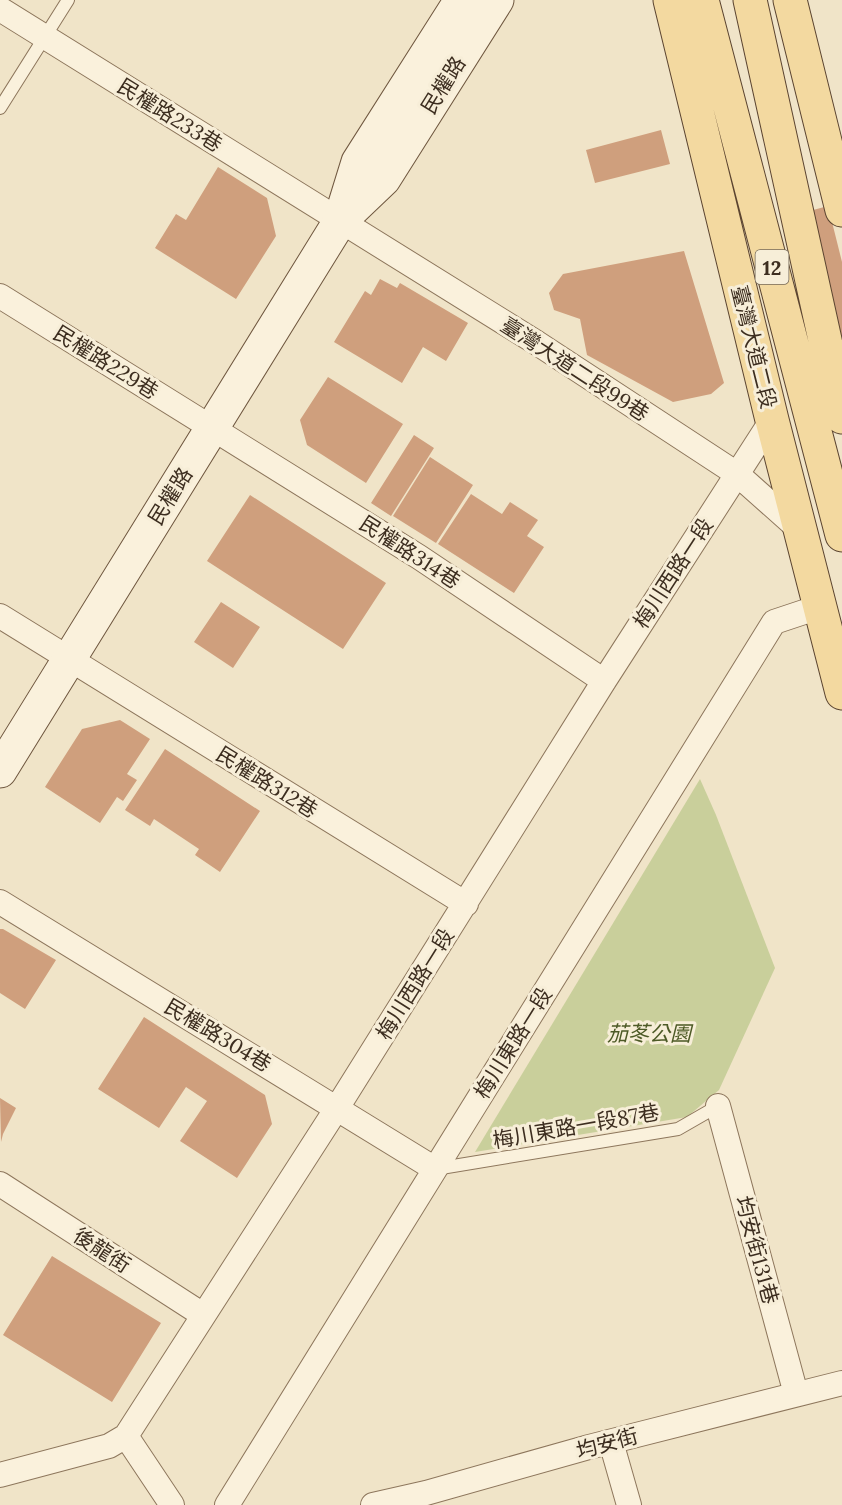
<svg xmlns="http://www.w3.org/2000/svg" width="842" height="1505" font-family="Lora,'Noto Sans TC',serif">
  <rect width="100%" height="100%" fill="#f0e4c8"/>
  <path fill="#c9cf9b" d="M700,779l16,36 59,153 -56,122 -32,27 -212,35z"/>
  <path fill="#cf9f7d" d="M661,130l9,34 -75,19 -9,-33z
    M218,167l49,31 9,38 -40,63 -81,-51 21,-34 10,6z
    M828,206l14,56v109l-40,-158z
    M684,251l40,132 -13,11 -38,8 -86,-47 -7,-36 -26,-9 -5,-17 14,-19z
    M380,279l17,9 3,-5 68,40 -22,38 -23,-14 -21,36 -68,-41 31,-51 6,4z
    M328,377l75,47 -37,59 -59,-38 -7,-25z
    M414,435l20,13 -43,68 -20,-13z
    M430,457l43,28 -37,58 -43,-27z
    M471,494l31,20 8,-12 28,18 -11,16 17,11 -30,46 -76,-49z
    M250,495l136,88 -43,66 -136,-88z
    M221,602l39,25 -27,41 -39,-26z
    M120,720l30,19 -23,35 10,6 -14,21 -6,-4 -17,26 -55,-36 37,-58z
    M165,749l95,62 -40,61 -25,-17 4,-6 -45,-30 -4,7 -25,-16z
    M0,929h3l53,31 -31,49 -25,-16z
    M144,1017l121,78 7,29 -35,54 -57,-37 27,-40 -21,-14 -27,41 -61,-39z
    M0,1098l16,10 -13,26 -2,8z
    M52,1256l109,67 -49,79 -109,-67z"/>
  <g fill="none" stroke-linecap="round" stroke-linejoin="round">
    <g stroke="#8d765c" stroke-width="14">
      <path id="lane" d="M0,108l68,-108
        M435,1169l243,-40 40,-23"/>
    </g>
    <g stroke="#8d765c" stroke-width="26">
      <path id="street" d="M0,9l537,334 200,131 63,56
        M0,296l419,261 185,124
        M0,616l466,288
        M0,902c144,90 291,177 435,267
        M718,1106l78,288
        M0,1184l203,131
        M126,1436l46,69
        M611,1442l18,63
        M0,1475l109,-29 17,-10 211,-328 267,-427 168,-261
        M227,1505l547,-883 45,-15
        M373,1505l53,-12 163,-46 253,-64"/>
    </g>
    <g stroke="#6f573f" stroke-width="35">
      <path id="secondary" d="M341,217l17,-55 103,-162
        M0,771l340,-550 44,-42 113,-179"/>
    </g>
    <g stroke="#5b4430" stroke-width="35">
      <path id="primary" d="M670,0l102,420 70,273
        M702,0l140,535
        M750,0l92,417
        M790,0l52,210"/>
    </g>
    <use href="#lane" stroke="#faf1dc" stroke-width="12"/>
    <use href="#street" stroke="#faf1dc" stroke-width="24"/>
    <use href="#secondary" stroke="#faf1dc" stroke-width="33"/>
    <use href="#primary" stroke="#f3d9a0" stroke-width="33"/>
  </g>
  <g text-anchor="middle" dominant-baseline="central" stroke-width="6" stroke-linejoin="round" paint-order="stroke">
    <rect fill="#f7eed8" stroke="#756857" stroke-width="1.5" x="755.5" y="250" width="33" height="34" rx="4.5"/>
    <g font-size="20" font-weight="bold" fill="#3d2e20">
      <text x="772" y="267">12</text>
    </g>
    <g font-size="21" fill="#3d2e20" stroke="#f7eed8">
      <text transform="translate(443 85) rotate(-58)">民權路</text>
      <text transform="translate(170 115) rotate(32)">民權路233巷</text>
      <text transform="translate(754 347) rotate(76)">臺灣大道二段</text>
      <text transform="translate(106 362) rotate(32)">民權路229巷</text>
      <text transform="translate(575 369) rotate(33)">臺灣大道二段99巷</text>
      <text transform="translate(170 496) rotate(-58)">民權路</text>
      <text transform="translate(410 552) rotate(33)">民權路314巷</text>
      <text transform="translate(673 573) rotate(-57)">梅川西路一段</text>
      <text transform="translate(267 782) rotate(32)">民權路312巷</text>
      <text transform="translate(415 984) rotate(-58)">梅川西路一段</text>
      <text transform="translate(218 1035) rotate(31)">民權路304巷</text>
      <text transform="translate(513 1043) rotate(-58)">梅川東路一段</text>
      <text transform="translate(576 1126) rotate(-10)">梅川東路一段87巷</text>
      <text transform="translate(102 1250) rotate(33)">後龍街</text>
      <text transform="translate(757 1250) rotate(75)">均安街131巷</text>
      <text transform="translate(607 1443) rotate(-15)">均安街</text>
    </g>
    <g font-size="21" font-style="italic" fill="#4d5a26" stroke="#f7eed8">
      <text x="649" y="1033">茄苳公園</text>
    </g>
  </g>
</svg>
